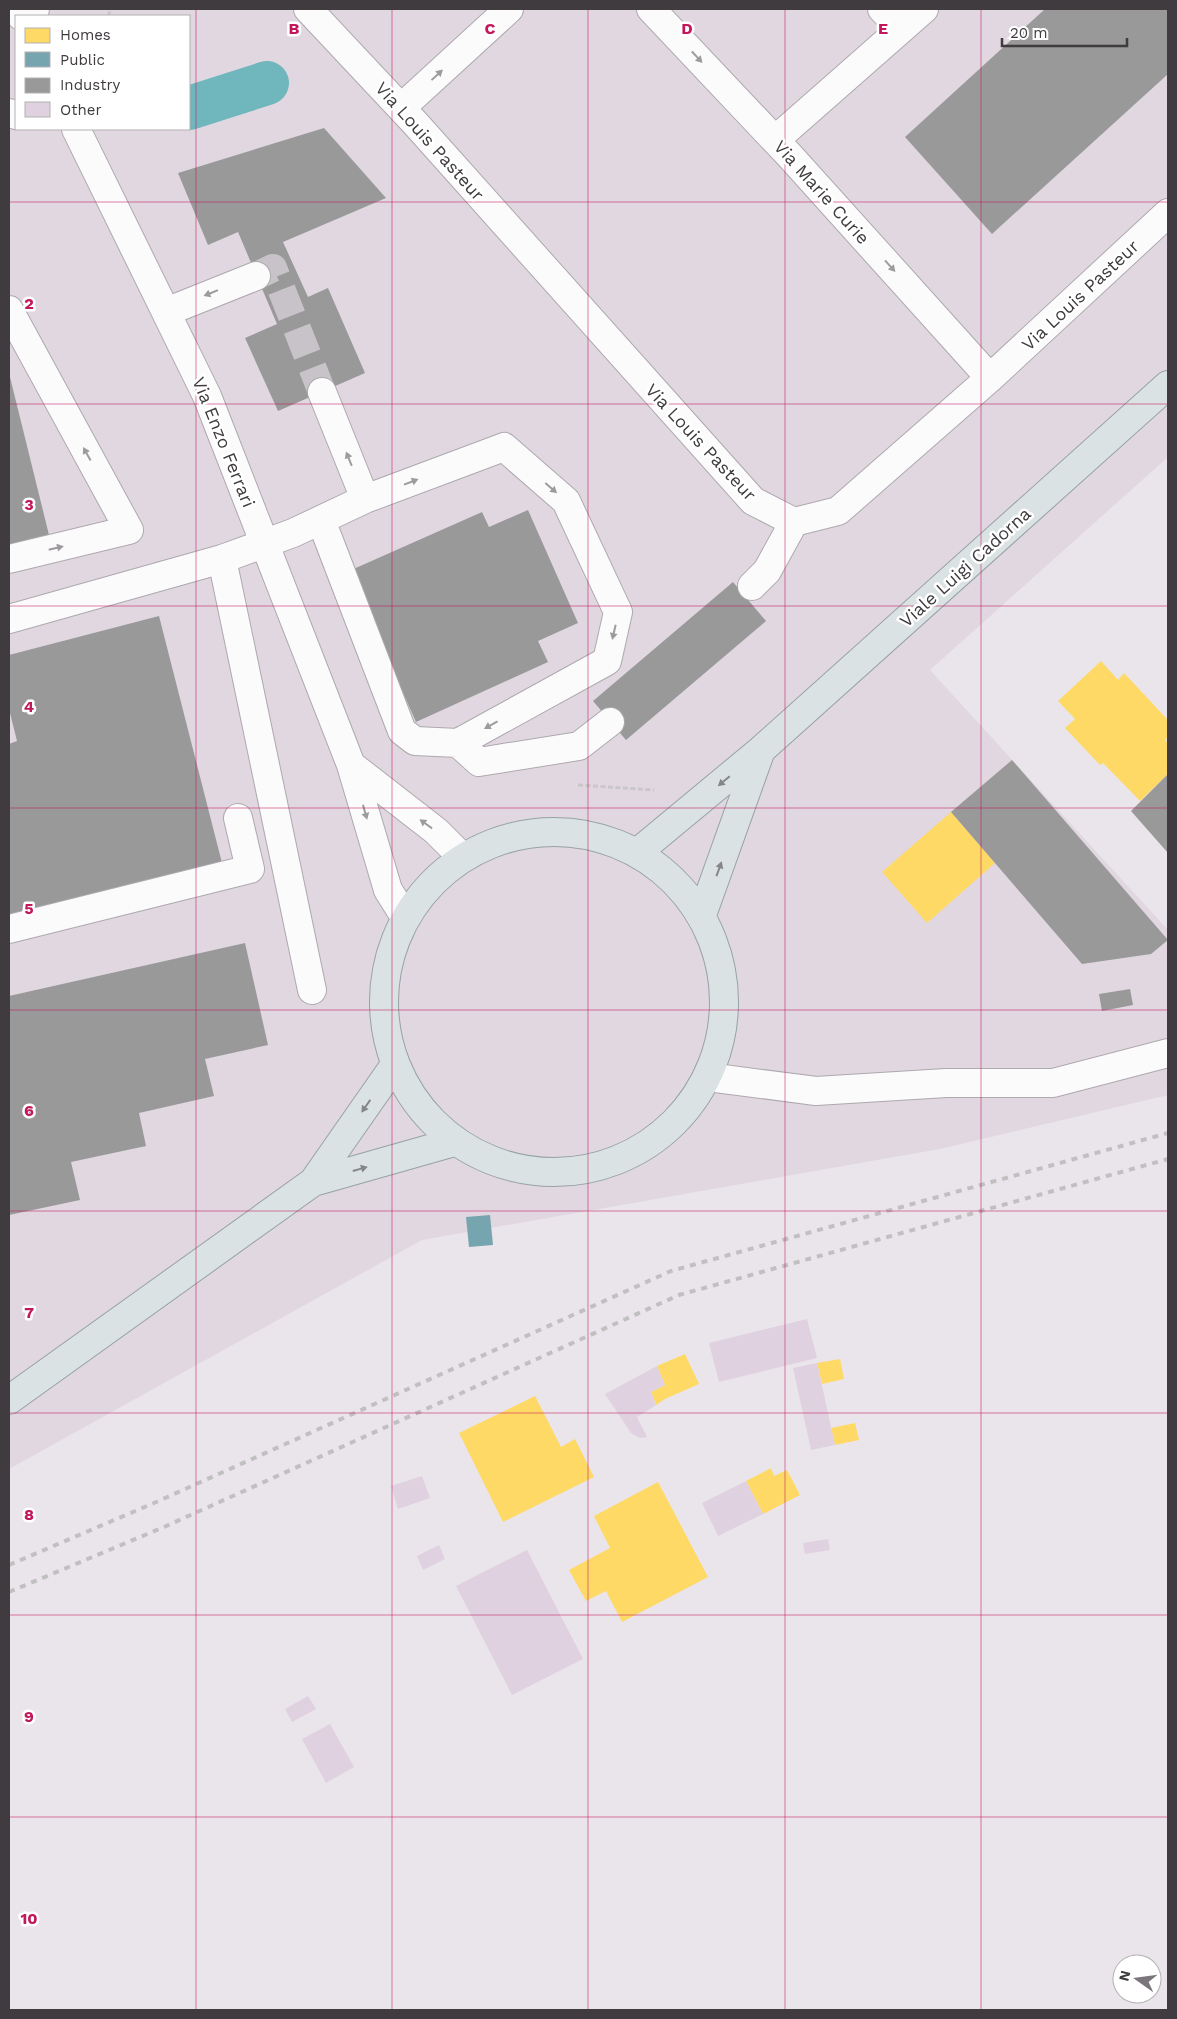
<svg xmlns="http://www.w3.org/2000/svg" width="1177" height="2019" font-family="'Work Sans',sans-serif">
  <rect width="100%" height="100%" fill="#eae5ea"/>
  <path fill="#e1d7e1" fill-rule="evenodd" d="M9,9h1159v448l-238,213 238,260v165l-228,54 -518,91 -413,229zM16,16h173v113h-173z"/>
  <path fill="#ffd966" d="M1101,661l17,19 6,-7 44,47v17l-3,3 3,3v31l-28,27 -37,-38 -3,2 -35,-37 10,-9 -17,-18z
    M951,812l44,51 -68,60 -45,-51z
    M685,1354l14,30 -34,15 -9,6 -5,-13 14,-7 -8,-19z
    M840,1359l4,20 -22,5 -5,-21z
    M535,1396l26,51 14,-8 19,38 -91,45 -44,-89z
    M855,1423l4,17 -24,5 -4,-17z
    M771,1468l3,8 13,-6 13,25 -37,19 -17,-33z
    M658,1482l50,95 -86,45 -16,-31 -20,10 -17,-31 41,-22 -16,-32z"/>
  <path fill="#76a5af" d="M490,1215l3,30 -24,2 -3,-30z"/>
  <path fill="#999" d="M1045,9h123v65l-176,160 -87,-97z
    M324,128l62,70 -103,44 25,55 20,-9 37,85 -87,38 -33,-73 32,-14 -39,-92 -30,13 -30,-72z
    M9,373l40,162 -40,10z
    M528,510l50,113 -40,18 10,21 -132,60 -67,-151 133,-59 7,15z
    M733,582l33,39 -140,119 -33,-39z
    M159,616l63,247 -213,56v-175l8,-3 -8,-32v-54z
    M1012,760l156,180 -17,14 -69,10 -131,-152z
    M1168,774v79l-37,-42z
    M245,943l23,102 -63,14 9,37 -75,17 7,33 -75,16 9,38 -71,15v-219z
    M1130,989l3,16 -31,6 -3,-17z"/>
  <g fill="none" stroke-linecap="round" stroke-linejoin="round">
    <path stroke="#70b7bd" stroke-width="44" d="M189,108l78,-25"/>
  </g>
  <path fill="#e0d1e1" d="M807,1319l10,39 -98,24 -10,-39z
    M817,1363l18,82 -24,5 -18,-82z
    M657,1366l8,19 -14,7 5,13 -19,12 10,20 -7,1 -9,-5 -26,-39z
    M422,1476l8,22 -32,11 -7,-23z
    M746,1481l17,33 -45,22 -16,-33z
    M828,1539l2,11 -25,4 -2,-11z
    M439,1545l6,14 -22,11 -6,-14z
    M527,1550l56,109 -71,36 -56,-109z
    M308,1696l8,13 -24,13 -7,-13z
    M330,1724l24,43 -28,16 -24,-44z"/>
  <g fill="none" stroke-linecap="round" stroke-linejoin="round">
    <path stroke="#c8c3c8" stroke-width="28" stroke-dasharray="28 14" stroke-linecap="butt" d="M256,276l17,-8 49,124"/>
    <g stroke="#ada9ad" stroke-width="30">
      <path id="minor" d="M308,9l107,114 338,378 41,21 44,-11 152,-133 178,-165
        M651,9l139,147 200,222
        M882,9l19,19
        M21,16l14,-7
        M401,108l108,-99
        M9,113l7,2
        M76,129l131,267 144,369 37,125 17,27
        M775,140l149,-131
        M9,310l120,220 -120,29
        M166,312l90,-36
        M321,520l81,211 13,10 43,2 149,-82 11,-49 -52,-111 -62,-54 -139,52
        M752,586l15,-15 27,-49
        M9,619l213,-60
        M458,743l21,19 100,-16 31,-24
        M351,765l85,66 26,26
        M9,929l241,-60 -12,-51
        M312,990l-90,-431 71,-26 72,-34 -43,-107
        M708,1077l108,14 130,-8h107l115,-30"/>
    </g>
    <g stroke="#96a2a5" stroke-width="30">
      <path id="major" d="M384 1002a170 170 0 1 1 340 0a170 170 0 1 1-340 0Z
        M638,852l123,-102 407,-365
        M702,915l59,-165
        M313,1182l141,-40
        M9,1400l304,-218 81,-116"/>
    </g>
    <path stroke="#c9c7c9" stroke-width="3" stroke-dasharray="5 2.5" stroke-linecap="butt" d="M108,16l3,-7
      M578,785l76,5"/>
    <use href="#minor" stroke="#fcfbfc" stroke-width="28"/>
    <use href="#major" stroke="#dbe2e3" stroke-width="28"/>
    <path stroke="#c1c0c1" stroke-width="4" stroke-dasharray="6 6" stroke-linecap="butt" d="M9,1565l145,-62 517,-232 497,-138
      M9,1592l155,-65 515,-232 489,-136"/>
  </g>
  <defs><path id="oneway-solid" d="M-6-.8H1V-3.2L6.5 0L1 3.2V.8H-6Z" transform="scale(1.25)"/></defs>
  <g fill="#9e9b9e">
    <use href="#oneway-solid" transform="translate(697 57) rotate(47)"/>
    <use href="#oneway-solid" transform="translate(437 75) rotate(-43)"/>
    <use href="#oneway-solid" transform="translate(890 266) rotate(48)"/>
    <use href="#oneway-solid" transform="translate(211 293) rotate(158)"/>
    <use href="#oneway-solid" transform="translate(87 454) rotate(-119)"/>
    <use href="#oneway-solid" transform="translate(349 459) rotate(-112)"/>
    <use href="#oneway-solid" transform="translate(411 482) rotate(-21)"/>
    <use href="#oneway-solid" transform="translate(551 488) rotate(41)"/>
    <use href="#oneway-solid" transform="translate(56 548) rotate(-13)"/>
    <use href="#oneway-solid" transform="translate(614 632) rotate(103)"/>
    <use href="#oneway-solid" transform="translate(491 725) rotate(151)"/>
    <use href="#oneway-solid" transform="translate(365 812) rotate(74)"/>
    <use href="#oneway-solid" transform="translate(426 824) rotate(-144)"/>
  </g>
  <g fill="#858689">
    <use href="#oneway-solid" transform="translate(724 781) rotate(140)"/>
    <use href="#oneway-solid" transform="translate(719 869) rotate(-70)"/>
    <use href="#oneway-solid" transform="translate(366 1106) rotate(125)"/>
    <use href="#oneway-solid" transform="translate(360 1169) rotate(-16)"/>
  </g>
  <path fill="none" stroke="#c2185b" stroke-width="1" stroke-opacity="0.55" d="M196,9v2001M392,9v2001M588,9v2001M785,9v2001M981,9v2001M9,202h1159M9,404h1159M9,606h1159M9,808h1159M9,1010h1159M9,1211h1159M9,1413h1159M9,1615h1159M9,1817h1159"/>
  <g text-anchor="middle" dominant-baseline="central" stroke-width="5" stroke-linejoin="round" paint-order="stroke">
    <g font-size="18" fill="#3f3b3f" stroke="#fff">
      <text transform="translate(430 141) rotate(48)">Via Louis Pasteur</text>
      <text transform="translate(822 192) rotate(48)">Via Marie Curie</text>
      <text transform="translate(1080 295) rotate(-43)">Via Louis Pasteur</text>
      <text transform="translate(224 442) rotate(68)">Via Enzo Ferrari</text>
      <text transform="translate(701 442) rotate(47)">Via Louis Pasteur</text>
      <text transform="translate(965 567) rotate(-42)">Viale Luigi Cadorna</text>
    </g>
  </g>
  <g font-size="16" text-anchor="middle" font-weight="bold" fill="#c2185b" stroke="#fff" stroke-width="5" stroke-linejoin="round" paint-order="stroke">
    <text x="294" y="34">B</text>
    <text x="490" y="34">C</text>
    <text x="687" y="34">D</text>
    <text x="883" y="34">E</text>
    <text x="29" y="309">2</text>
    <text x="29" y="510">3</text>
    <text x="29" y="712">4</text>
    <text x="29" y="914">5</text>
    <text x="29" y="1116">6</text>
    <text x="29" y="1318">7</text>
    <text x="29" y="1520">8</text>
    <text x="29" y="1722">9</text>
    <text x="29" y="1924">10</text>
  </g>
  <rect width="1177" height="2019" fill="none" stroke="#3f3b3f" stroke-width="20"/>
  <rect x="15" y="15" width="175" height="115" fill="#ffffff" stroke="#b2b1b2"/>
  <rect x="25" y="28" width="25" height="15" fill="#ffd966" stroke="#b2b1b2"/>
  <text x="60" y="40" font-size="15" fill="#3f3b3f">Homes</text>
  <rect x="25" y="52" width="25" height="15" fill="#76a5af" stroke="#b2b1b2"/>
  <text x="60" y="65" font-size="15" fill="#3f3b3f">Public</text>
  <rect x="25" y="78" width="25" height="15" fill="#999999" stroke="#b2b1b2"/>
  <text x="60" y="90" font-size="15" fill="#3f3b3f">Industry</text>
  <rect x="25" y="102" width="25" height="15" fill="#e0d1e1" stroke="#b2b1b2"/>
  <text x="60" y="115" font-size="15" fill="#3f3b3f">Other</text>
  <g transform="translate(1137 1979) rotate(284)"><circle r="24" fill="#ffffff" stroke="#b2b1b2"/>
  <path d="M0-4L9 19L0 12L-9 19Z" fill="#7b767b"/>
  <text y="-8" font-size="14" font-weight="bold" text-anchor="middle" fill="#3f3b3f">N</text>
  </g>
  <path d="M1002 38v8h125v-8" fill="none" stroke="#3f3b3f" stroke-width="2.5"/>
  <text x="1010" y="38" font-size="15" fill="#3f3b3f" stroke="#ffffff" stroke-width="4" paint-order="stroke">20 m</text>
</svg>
